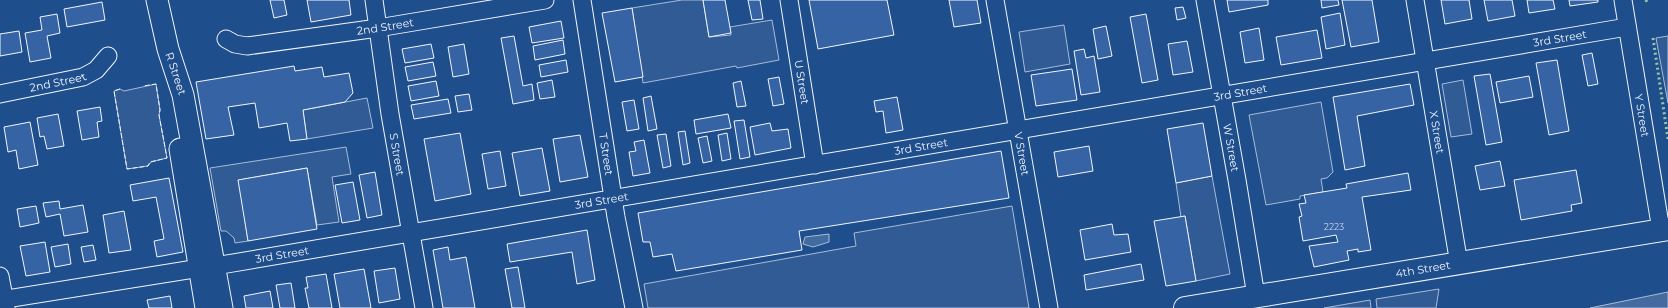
<svg xmlns="http://www.w3.org/2000/svg" width="1668" height="308" font-family="Montserrat,sans-serif">
  <rect width="100%" height="100%" fill="#1f4e8c"/>
  <path fill="#305b95" stroke="#a8bbd7" d="M682,0h21l6,37 22,-2 -1,-8 42,-7 7,40 -42,8 -1,-2 -93,17 -11,-75z
    M1064,25l6,39 -45,8 -6,-40z
    M1668,36v67l-12,-65z
    M1463,80l9,54 -21,3 -9,-53z
    M156,84l4,26 -1,5 8,43 -16,4 -3,4 -21,3 -13,-78 6,-2 4,2z
    M367,98l6,30 -66,11 -4,-29z
    M1321,102l12,70 -6,6 -6,1 2,13 -23,4v3l-34,6 -17,-90z
    M346,147l5,27 -19,3 7,45 -22,3 -10,-57 -68,12 9,61 -13,2 -1,-5 -8,-7h-5l-11,-63z
    M1212,176l18,98 -34,7 -11,-65 -4,1 -5,-34z
    M1012,206l17,102h-381l-4,-24 212,-38 -2,-13z
    M1439,289l-3,19h-59l-1,-9z
    M1370,300l1,8h-47z"/>
  <path fill="#446ba0" stroke="#a8bbd7" d="M829,234v8l-16,5 -10,-3 2,-7z
    M1668,292v16h-78z"/>
  <path fill="#3563a3" stroke="#f2f6ff" d="M270,0h14l3,15 -13,3z
    M307,0h42l2,15 -40,7z
    M703,0h22l6,33 -22,4z
    M748,0h12l3,19 -11,1z
    M809,0h78l7,35 -76,14z
    M949,0h28l4,23 -27,4z
    M1227,0h41v5l-39,7z
    M1321,0h17l1,5 -17,3z
    M1342,0h30l7,42 -28,5z
    M1441,0h28l3,19 -27,5z
    M1484,0h28l3,16 -27,5z
    M1527,0h26l2,9 -26,4z
    M1569,0h29v2l-28,4z
    M102,2l3,18 -38,7 -3,-18z
    M1183,7l3,11 -9,2 -2,-12z
    M632,8l11,69 -28,5 -13,-69z
    M1340,13l5,32 -19,4 -5,-32z
    M57,14l3,19 -13,3 4,22 -21,4 -5,-29 17,-3 -2,-13z
    M1146,14l12,66 -16,3 -12,-66z
    M561,21l3,17 -32,5 -3,-16z
    M1106,26l6,30 -14,3 -5,-30z
    M1259,28l5,32 -19,3 -5,-31z
    M1317,30l5,28 -41,7 -5,-28z
    M19,31l3,21 -22,4v-22z
    M514,36l9,50 9,-2 2,16 -21,4 -12,-66z
    M563,40l2,14 -30,6 -2,-14z
    M1187,41l6,31 -20,3 -5,-31z
    M431,44l3,14 -29,5 -3,-14z
    M464,44l5,30 -16,3 -5,-30z
    M1084,49l2,9 8,-2 6,36 -19,3 -7,-44z
    M1592,53l6,31 -10,2 -6,-31z
    M566,60l2,12 -27,5 -2,-12z
    M1557,60l12,71 -20,4 -13,-72z
    M433,62l3,14 -28,5 -3,-14z
    M294,66l1,5 27,-4 2,10 25,-4 4,20 -8,9 -42,8 4,29 -17,2 -3,-18 -28,5 -4,-25 -27,4 6,28 -28,4 -10,-57z
    M1072,69l5,31 -41,6 -5,-31z
    M1490,74l12,68 -16,3 -12,-69z
    M1529,76l4,21 -33,6 -4,-21z
    M779,77l5,27 -11,2 -5,-27z
    M552,80l3,17 -15,2 -3,-16z
    M436,81l3,15 -28,5 -3,-15z
    M741,81l5,25 -9,1 -4,-24z
    M1410,84l4,21 -57,11 8,50 -20,4 -12,-73z
    M469,94l3,16 -14,2 -3,-16z
    M651,96l6,33 -9,2 -5,-33z
    M897,97l6,33 -17,3 -3,-22 -7,1 -2,-11z
    M448,99l3,14 -37,6 -3,-14z
    M634,100l5,29 -12,2 -5,-29z
    M100,107l2,14 -5,1 2,15 -17,3 -5,-29z
    M58,114l6,32 -17,3 -3,-13 -4,1 -3,-19z
    M728,114l3,14 -35,6 -2,-14z
    M744,120l6,37 -10,2 -6,-38z
    M30,122l8,43 -19,4 -3,-19 -8,2 -4,-25z
    M770,123l2,8 16,-2 3,19 -36,7 -5,-28z
    M1203,123l9,53 -36,7 -9,-54z
    M685,131l5,32 -7,2 -5,-33z
    M460,133l11,61 -36,7 -11,-62z
    M727,133l4,26 -9,2 -4,-26z
    M666,134l5,32 -8,2 -6,-33z
    M580,135l8,42 -28,5 -7,-43z
    M707,136l5,25 -9,2 -5,-25z
    M644,140l6,33 -17,3 -4,-24 7,-1 -2,-9z
    M1089,146l4,25 -35,6 -4,-25z
    M542,148l8,43 -30,5 -8,-43z
    M500,151l6,35 -18,3 -6,-35z
    M1001,151l8,47 -210,33 3,19 -126,21 -4,-17 -19,3 -3,-15h-7l-5,-29z
    M1500,161l5,25 -25,4 -5,-24z
    M307,168l10,61 -69,12 -10,-61z
    M1576,170l6,33 -11,2 1,6 -51,9 -7,-40z
    M375,172l7,43 -15,3 -8,-43z
    M1408,173l3,17 -49,7 9,53 -13,2v-3l-11,2 2,9 -35,7 -5,-21 29,-4 -2,-7 -33,6 -4,-24 3,-1 -3,-12 7,-1 -2,-8 43,-7 -1,-4z
    M169,178l14,74 -26,5 -3,-16 10,-2 -8,-42 -23,4 -3,-16z
    M353,182l7,38 -18,3 -7,-38z
    M59,201l1,8 23,-4 5,27 -24,4 -4,-22 -14,3 -3,-14z
    M36,206l3,17 -19,4 -3,-18z
    M124,211l7,39 -22,3 -6,-38z
    M1185,216l11,65 -30,5 -12,-65z
    M1112,224l2,11 14,-1 3,18 -46,8 -5,-30z
    M587,230l8,50 -18,4 -5,-32 -62,10 -3,-18z
    M45,242l5,30 -24,4 -6,-30z
    M68,244l3,20 -16,3 -4,-20z
    M93,245l3,15 -12,2 -3,-15z
    M448,247l2,13 16,-3 9,51h-32l-10,-58z
    M1141,264l3,16 -58,10 -2,-15z
    M518,267l7,41h-13l-7,-39z
    M395,268l5,31 -21,4 -5,-32z
    M364,269l7,39h-31l-6,-34z
    M326,274l6,34h-23l-4,-20h3l-2,-11z
    M291,283l4,25h-15l-4,-23z
    M270,291l3,17h-27l-2,-12z
    M170,296l2,12h-23l-2,-8z"/>
  <g fill="none" stroke-linecap="round" stroke-linejoin="round">
    <g stroke="#f2f6ff" stroke-width="19">
      <g id="minor">
        <path id="s1" d="M374,0l16,114 34,194"/>
        <path id="s2" d="M582,0l34,217 18,91"/>
        <path id="s3" d="M789,0l26,165"/>
        <path id="s4" d="M995,0l54,308"/>
        <path id="s5" d="M1205,0l32,180 19,116"/>
        <path id="s6" d="M1415,0l44,264"/>
        <path id="s7" d="M1623,0l38,230"/>
        <path id="s8" d="M226,39l9,5 12,2 131,-18 167,-28"/>
        <path id="s9" d="M0,94l83,-17 13,-7 12,-14"/>
        <path id="s10" d="M215,266l1412,-239"/>
        <path d="M0,276l6,32"/>
        <path d="M0,300l200,-32"/>
      </g>
    </g>
    <g stroke="#f2f6ff" stroke-width="23">
      <g id="major">
        <path id="s11" d="M157,0l11,49 15,46 39,213"/>
        <path d="M180,149l26,159"/>
      </g>
    </g>
    <g stroke="#f2f6ff" stroke-width="24">
      <g id="highway">
        <path id="s12" d="M1185,308l483,-79"/>
      </g>
    </g>
    <use href="#minor" stroke="#1f4e8c" stroke-width="17"/>
    <use href="#major" stroke="#1f4e8c" stroke-width="21"/>
    <use href="#highway" stroke="#1f4e8c" stroke-width="22"/>
    <path stroke="#97c8a6" stroke-width="3" stroke-dasharray="2 3" stroke-linecap="butt" d="M1646,0l1,3
      M1653,38l15,101"/>
    <path stroke="#f2f6ff" stroke-width="1" stroke-dasharray="5 2" stroke-linecap="butt" d="M120,89l-6,2 13,78 21,-3 2,-4 17,-4 -8,-43 1,-5 -4,-26 -13,2"/>
  </g>
  <g text-anchor="middle" dominant-baseline="central" stroke-width="3" stroke-linejoin="round" paint-order="stroke">
    <g font-size="9" fill="#c3d1e8">
      <text x="1334" y="226">2223</text>
    </g>
    <g font-size="11" fill="#f2f6ff" stroke="#1f4e8c">
      <text stroke="none"><textPath href="#s8" startOffset="162">2nd Street</textPath></text>
      <text stroke="none"><textPath href="#s10" startOffset="1364">3rd Street</textPath></text>
      <text stroke="none"><textPath href="#s11" startOffset="76">R Street</textPath></text>
      <text stroke="none"><textPath href="#s9" startOffset="59">2nd Street</textPath></text>
      <text stroke="none"><textPath href="#s3" startOffset="83">U Street</textPath></text>
      <text stroke="none"><textPath href="#s10" startOffset="1040">3rd Street</textPath></text>
      <text stroke="none"><textPath href="#s7" startOffset="117">Y Street</textPath></text>
      <text stroke="none"><textPath href="#s6" startOffset="134">X Street</textPath></text>
      <text stroke="none"><textPath href="#s10" startOffset="716">3rd Street</textPath></text>
      <text stroke="none"><textPath href="#s5" startOffset="150">W Street</textPath></text>
      <text stroke="none"><textPath href="#s1" startOffset="156">S Street</textPath></text>
      <text stroke="none"><textPath href="#s2" startOffset="156">T Street</textPath></text>
      <text stroke="none"><textPath href="#s4" startOffset="156">V Street</textPath></text>
      <text stroke="none"><textPath href="#s10" startOffset="392">3rd Street</textPath></text>
      <text stroke="none"><textPath href="#s10" startOffset="68">3rd Street</textPath></text>
      <text stroke="none"><textPath href="#s12" startOffset="241">4th Street</textPath></text>
    </g>
  </g>
</svg>
